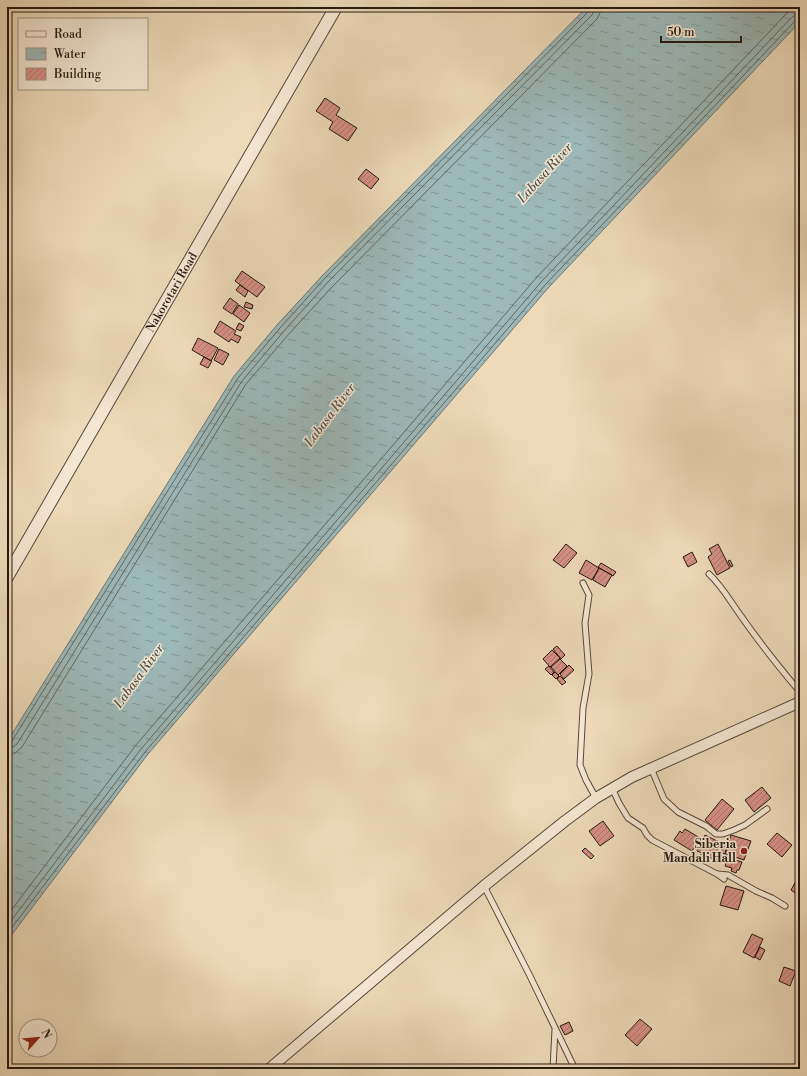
<svg xmlns="http://www.w3.org/2000/svg" width="807" height="1076" font-family="'Libre Bodoni',serif">
  <defs>
    <pattern id="water-ripples" width="26" height="14" patternUnits="userSpaceOnUse"><rect width="26" height="14" fill="#9cb8b8"/><path d="M2 4q2-2 4 0t4 0M15 11q2-2 4 0t4 0" fill="none" stroke="#7f9594"/></pattern>
    <pattern id="building-hatch" width="6" height="6" patternUnits="userSpaceOnUse"><rect width="6" height="6" fill="#d79186"/><path d="M-1 1l2-2M0 6l6-6M5 7l2-2" fill="none" stroke="#ae766c"/></pattern>
  </defs>
  <rect width="100%" height="100%" fill="#eedab9"/>
  <filter id="stains"><feTurbulence type="fractalNoise" baseFrequency=".005" numOctaves="4"/><feColorMatrix values="0 0 0 0 .2 0 0 0 0 .09 0 0 0 0 .02 0 0 0 .5 -.17"/></filter>
  <radialGradient id="worn" r=".72"><stop offset=".6" stop-color="#630" stop-opacity="0"/><stop offset="1" stop-color="#630" stop-opacity=".3"/></radialGradient>
  <path fill="url(#water-ripples)" stroke="#6c7875" d="M587,7h213v15l-251,265 -401,467 -141,187v-199l227,-366 43,-51 45,-49z"/>
  <g fill="none" stroke-linecap="round" stroke-linejoin="round">
    <path stroke="#606864" stroke-width="1" d="M7,743h3l2,-2 226,-363 42,-50 45,-50 263,-266 2,-5
      M7,748l6,-1 4,-3 225,-363 42,-50 44,-49 264,-267 2,-4 1,-4
      M7,754l8,-1 7,-6 224,-363 42,-49 45,-49 264,-267 3,-6 1,-6
      M7,916l129,-171 401,-468 250,-264 6,-4 7,-1
      M7,926l134,-177 401,-468 250,-264 3,-2 5,-1
      M7,934l138,-182 401,-468 249,-263 5,-2"/>
  </g>
  <path fill="url(#building-hatch)" stroke="#241910" d="M325,98l15,10 -4,7 21,13 -9,13 -19,-12 4,-7 -17,-11z
    M366,169l13,10 -8,10 -13,-10z
    M242,271l23,16 -8,10 -22,-16z
    M240,285l8,6 -3,6 -9,-7z
    M230,298l8,6 -6,10 -9,-6z
    M246,302l7,3 -1,4 -8,-2z
    M239,305l11,8 -6,9 -11,-8z
    M220,321l16,10 -2,3 7,3 -3,6 -7,-4 -2,3 -15,-10z
    M239,323l5,3 -3,5 -5,-2z
    M198,338l20,10 -7,13 -19,-11z
    M219,349l10,5 -6,11 -9,-5z
    M204,357l8,4 -4,7 -8,-4z
    M566,544l11,9 -13,15 -11,-8z
    M718,544l12,24 -13,7 -9,-18 4,-3 -3,-5z
    M692,552l5,10 -9,5 -5,-10z
    M586,560l13,8 -7,12 -13,-7z
    M730,560l3,6 -2,1 -3,-6z
    M601,563l15,9 -3,4 -15,-9z
    M599,568l13,7 -7,12 -12,-7z
    M557,646l8,9 -4,4 -8,-10z
    M552,650l8,8 -10,9 -7,-8z
    M560,659l7,7 -9,9 -7,-8z
    M569,665l5,5 -10,9 -4,-5z
    M549,666l5,6 -3,3 -6,-6z
    M555,672l4,4 -3,3 -4,-4z
    M560,676l6,6 -4,3 -5,-6z
    M762,787l9,11 -17,14 -9,-12z
    M722,799l12,10 -17,21 -12,-10z
    M603,821l11,15 -14,10 -11,-15z
    M685,829l15,9 -8,13 -18,-11 6,-9 2,2z
    M777,833l15,12 -10,12 -15,-13z
    M705,835l16,8 -8,16 -6,-3 -2,3 -5,-3 2,-3 -5,-2z
    M731,835l20,6 -7,19 -19,-6z
    M723,846l4,1 -2,7 -4,-1z
    M585,848l9,8 -3,3 -9,-8z
    M718,854l4,2 -2,6 -5,-3z
    M728,858l14,4 -3,8h-2l-1,3 -5,-2 1,-3 -7,-2z
    M800,874v22l-9,-6z
    M726,886l18,5 -6,19 -18,-5z
    M752,934l11,5 -9,19 -11,-6z
    M760,947l5,3 -5,10 -5,-3z
    M784,967l12,4 -6,15 -11,-5z
    M640,1019l12,10 -15,17 -12,-11z
    M569,1022l4,9 -8,4 -5,-9z"/>
  <g fill="none" stroke-linecap="round" stroke-linejoin="round">
    <g stroke="#56493a" stroke-width="7">
      <path id="service" d="M709,574c13,12 21,27 32,42 18,26 38,51 59,76
        M583,583l6,12 -4,28 4,51 -6,34 -3,57 6,15 10,18
        M651,768l13,31 14,13 28,14 10,8h7l11,-4 11,-5 22,-16
        M612,788l7,15 9,15 15,10 4,7 5,5 65,34 7,5
        M718,874l10,1 28,16 16,7 13,8
        M484,886l45,88 46,95
        M553,1069l2,-40"/>
    </g>
    <g stroke="#56493a" stroke-width="12">
      <path id="minor" d="M269,1069l215,-183 81,-65 31,-23 36,-21 168,-75"/>
    </g>
    <g stroke="#56493a" stroke-width="14">
      <g id="tertiary">
        <path id="s1" d="M7,577l329,-570"/>
      </g>
    </g>
    <use href="#service" stroke="#f4e7d2" stroke-width="5"/>
    <use href="#minor" stroke="#f4e7d2" stroke-width="10"/>
    <use href="#tertiary" stroke="#f4e7d2" stroke-width="12"/>
  </g>
  <circle fill="#8f2418" stroke="#f4e7d2" stroke-width="1.5" cx="744" cy="851" r="4"/>
  <g text-anchor="middle" dominant-baseline="central" stroke-width="3" stroke-linejoin="round" paint-order="stroke">
    <g font-size="12" fill="#241910" stroke="#f4e7d2">
      <text stroke="none"><textPath href="#s1" startOffset="329">Nakorotari Road</textPath></text>
    </g>
    <g font-size="12" font-weight="bold" fill="#241910" stroke="#f4e7d2" text-anchor="end">
      <text x="736" y="844">Siberia<tspan x="736" dy="14">Mandali Hall</tspan></text>
    </g>
    <g font-size="13" font-style="italic" fill="#4e514b" stroke="#f4e7d2">
      <text transform="translate(545 173) rotate(-48)">Labasa River</text>
      <text transform="translate(330 415) rotate(-53)">Labasa River</text>
      <text transform="translate(139 676) rotate(-54)">Labasa River</text>
    </g>
  </g>
  <rect width="807" height="1076" fill="none" stroke="#eedab9" stroke-width="24"/>
  <rect x="8" y="8" width="791" height="1060" fill="none" stroke="#241910" stroke-width="2"/>
  <rect x="12" y="12" width="783" height="1052" fill="none" stroke="#241910"/>
  <rect x="18" y="18" width="130" height="72" fill="#f4e7d2" stroke="#a19584"/>
  <rect x="26" y="31" width="20" height="6" fill="#f4e7d2" stroke="#a19584"/>
  <text x="54" y="38" font-size="12" fill="#241910">Road</text>
  <rect x="26" y="48" width="20" height="12" fill="url(#water-ripples)" stroke="#a19584"/>
  <text x="54" y="58" font-size="12" fill="#241910">Water</text>
  <rect x="26" y="68" width="20" height="12" fill="url(#building-hatch)" stroke="#a19584"/>
  <text x="54" y="78" font-size="12" fill="#241910">Building</text>
  <g transform="translate(38 1038) rotate(63)"><circle r="19" fill="#f4e7d2" stroke="#a19584"/>
  <path d="M0-3L7 15L0 10L-7 15Z" fill="#8f2418"/>
  <text y="-6" font-size="11" font-weight="bold" text-anchor="middle" fill="#241910">N</text>
  </g>
  <path d="M661 36v6h80v-6" fill="none" stroke="#241910" stroke-width="2"/>
  <text x="667" y="36" font-size="12" fill="#241910" stroke="#f4e7d2" stroke-width="3" paint-order="stroke">50 m</text>
  <rect width="100%" height="100%" filter="url(#stains)"/>
  <rect width="100%" height="100%" fill="url(#worn)"/>
</svg>
